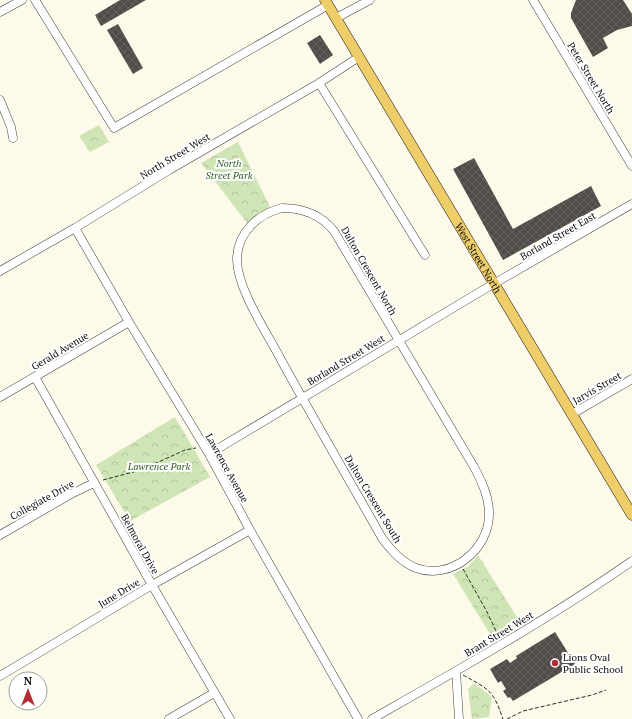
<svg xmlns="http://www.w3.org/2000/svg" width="632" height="719" font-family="'PT Serif',serif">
  <defs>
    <pattern id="park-crowns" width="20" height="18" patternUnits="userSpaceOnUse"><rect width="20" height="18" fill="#cfe5b6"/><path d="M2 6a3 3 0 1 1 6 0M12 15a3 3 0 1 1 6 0" fill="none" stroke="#b0c39b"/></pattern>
    <pattern id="building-cross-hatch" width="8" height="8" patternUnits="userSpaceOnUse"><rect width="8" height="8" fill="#524c48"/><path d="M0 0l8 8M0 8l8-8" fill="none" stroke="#66615e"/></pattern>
  </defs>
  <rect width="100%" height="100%" fill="#fefaea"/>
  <path fill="url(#park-crowns)" d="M99,125l10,17 -19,10 -11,-16z
    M238,142l32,65 -23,16 -46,-60z
    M175,417l35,60 -80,44 -34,-56z
    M478,555l42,67 -27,17 -40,-65 16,-8z
    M474,683l18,14 -3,20 -17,2 -4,-30z"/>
  <path fill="url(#building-cross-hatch)" d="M120,0h26l-45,26 -6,-11z
    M576,0h47l9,14v12l-15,4 -14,8 5,10 -15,9 -22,-39v-5z
    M118,24l25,44 -10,6 -26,-44z
    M320,35l13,20 -13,9 -13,-21z
    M474,158l39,71 78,-43 10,20 -98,54 -50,-91z
    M555,632l20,32 -62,37 -3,-4 -2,1 -5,-7 3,-2 -5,-8 -3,2 -8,-14 17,-10 3,4 7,-5 -1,-2z"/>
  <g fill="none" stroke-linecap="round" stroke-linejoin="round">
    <g stroke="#3e3e3e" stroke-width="9">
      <path id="minor" d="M35,0l79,128 214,-123
        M533,0l99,166
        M0,12l22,-12
        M336,18l34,-18
        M319,83l106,172
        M0,100l11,27 2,11
        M282,208c21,0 39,7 52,23l140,236c8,15 15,30 15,46 1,36 -38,68 -73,55 -15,-6 -25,-18 -34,-30 -34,-60 -69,-120 -102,-180 -13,-25 -44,-71 -43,-100 1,-26 21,-44 45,-50z
        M75,228l54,94 80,132 41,76 108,189
        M0,271l75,-43 94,-58 147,-85 43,-28
        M35,377l117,208 78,134
        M0,397l129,-75
        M572,414l60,-35
        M209,454l274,-164 149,-86
        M0,535l71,-41 23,-11
        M456,671l3,48
        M0,676l152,-91 98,-55
        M169,719l45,-26
        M372,719c88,-50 177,-100 260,-158"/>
    </g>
    <g stroke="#1c1c1c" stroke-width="11">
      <g id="major">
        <path id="s1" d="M325,0l307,515"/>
      </g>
    </g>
    <path stroke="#2d2d2d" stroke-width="1" stroke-dasharray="4 2" stroke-linecap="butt" d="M103,480l38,-10 44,-20 11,-2
      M463,569l23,41 10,21 -4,7 2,3
      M463,675c27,15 30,15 40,44
      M507,719l16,-8 69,-16 14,-5"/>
    <use href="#minor" stroke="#fff" stroke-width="8"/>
    <use href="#major" stroke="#efcd68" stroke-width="10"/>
  </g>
  <circle fill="#b12d34" stroke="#fff" stroke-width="1.5" cx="555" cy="663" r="4"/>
  <g text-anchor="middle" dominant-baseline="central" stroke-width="4" stroke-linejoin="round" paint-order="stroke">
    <g font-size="10" fill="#0b0b0b" stroke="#fff">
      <text transform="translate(591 78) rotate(59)">Peter Street North</text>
      <text transform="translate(175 156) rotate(-31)">North Street West</text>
      <text transform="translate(558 236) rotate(-30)">Borland Street East</text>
      <text stroke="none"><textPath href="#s1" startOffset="300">West Street North</textPath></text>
      <text transform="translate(369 271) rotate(60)">Dalton Crescent North</text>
      <text transform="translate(60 351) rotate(-31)">Gerald Avenue</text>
      <text transform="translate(346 360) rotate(-31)">Borland Street West</text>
      <text transform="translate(597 388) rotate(-30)">Jarvis Street</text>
      <text transform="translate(227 468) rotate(61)">Lawrence Avenue</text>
      <text transform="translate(373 499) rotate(59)">Dalton Crescent South</text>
      <text transform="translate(42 500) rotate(-29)">Collegiate Drive</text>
      <text transform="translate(140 544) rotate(61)">Belmoral Drive</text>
      <text transform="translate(119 593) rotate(-31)">June Drive</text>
      <text transform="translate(499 634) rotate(-31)">Brant Street West</text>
    </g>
    <g font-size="10" font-style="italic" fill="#2e5d20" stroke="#fff">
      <text x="229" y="163">North<tspan x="229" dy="12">Street Park</tspan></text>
      <text x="159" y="466">Lawrence Park</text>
    </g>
    <g font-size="10" fill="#0b0b0b" stroke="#fff" text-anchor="start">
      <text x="563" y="657">Lions Oval<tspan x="563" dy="12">Public School</tspan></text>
    </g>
  </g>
  <g transform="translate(28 691)"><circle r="19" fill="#ffffff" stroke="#9d9d9d"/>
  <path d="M0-3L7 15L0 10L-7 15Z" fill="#b12d34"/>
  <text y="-6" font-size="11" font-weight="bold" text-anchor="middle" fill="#0b0b0b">N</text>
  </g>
</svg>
